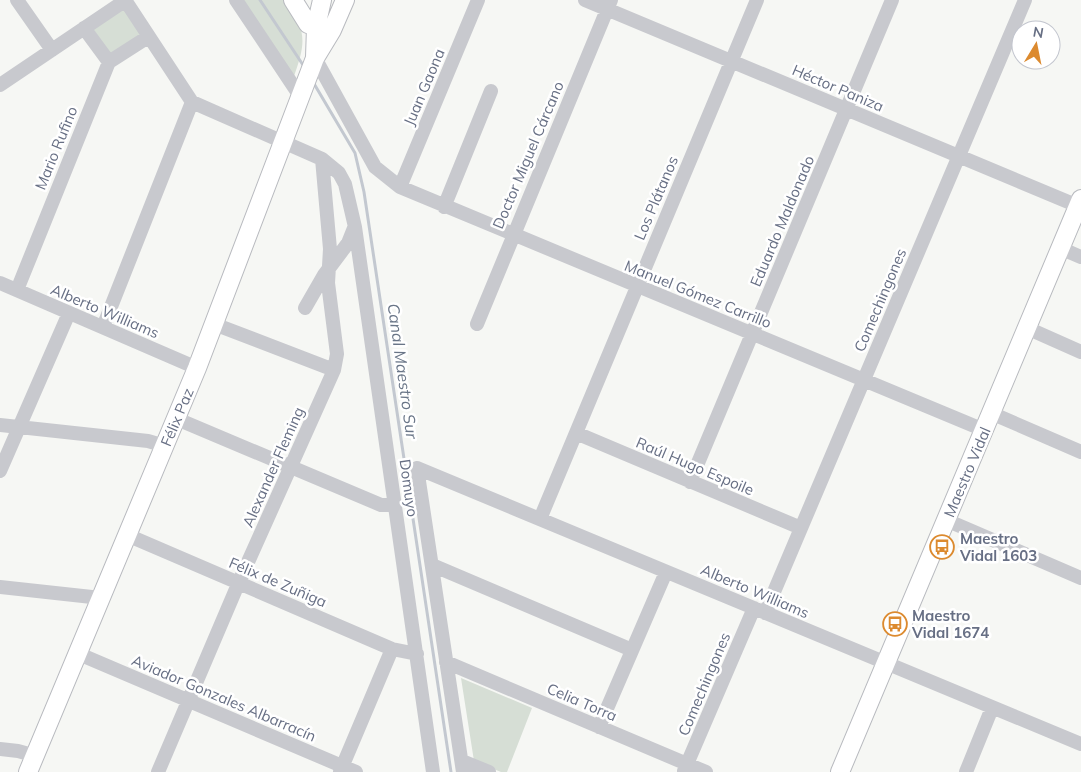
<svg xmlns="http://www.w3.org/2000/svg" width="1081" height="772" font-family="Mulish,sans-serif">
  <rect width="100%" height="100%" fill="#f6f7f4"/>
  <path fill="#d6ded5" d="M241,0h46c20,34 19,42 6,79z
    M124,9l18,27 -31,20 -18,-27z
    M461,678l71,30 -25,64h-6l-27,-11z"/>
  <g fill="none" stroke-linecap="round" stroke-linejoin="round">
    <path stroke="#c3c8d0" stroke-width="3" d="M260,0l45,68
      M313,82l42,71 9,39 87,580"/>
    <g stroke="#b8babf" stroke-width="20">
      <path id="major" d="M293,0l15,24 8,3
        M315,57l1,-30 6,-27
        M28,772l169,-404 118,-310 17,-28 13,-30
        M840,772l241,-573"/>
    </g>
    <path stroke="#c8c9ce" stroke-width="14" d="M17,0l35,50
      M125,0l67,102 130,57 17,14 6,11 10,43 78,545
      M236,0l64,96
      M585,0l493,206
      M84,28l25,34
      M315,58l60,109 25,20 584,243
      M0,85l126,-85
      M400,187l78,-187
      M444,207l47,-116
      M1060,248l21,9
      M0,283l197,85
      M17,290l92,-228 39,-25
      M305,308l19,-33 24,-32 6,-15
      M214,324l120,46
      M477,324l134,-324
      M103,327l89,-225
      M1027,328l54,24
      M991,413l90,39
      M177,419l204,86h14
      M0,425l148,16 17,5
      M576,433l225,95
      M417,468l664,276
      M417,468l46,304
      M0,471l69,-158
      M690,482l202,-482
      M540,519l217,-519
      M946,520l135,58
      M127,535l265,114 25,5
      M432,565l200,85
      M0,587l101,11
      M765,613l260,-613
      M79,654l277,118
      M446,662l260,110
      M599,727l67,-155
      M0,749l18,2 18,5
      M462,761l27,11
      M684,771l70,-163
      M158,772l81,-190 95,-212 3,-16 -9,-71 2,-34 -8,-90
      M340,772l52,-123
      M966,772l26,-64"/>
    <use href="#major" stroke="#fff" stroke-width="18"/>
  </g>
  <defs>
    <g id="bus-ring" transform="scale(1.25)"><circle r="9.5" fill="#fff" stroke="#dc8a2f" stroke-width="1.5"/><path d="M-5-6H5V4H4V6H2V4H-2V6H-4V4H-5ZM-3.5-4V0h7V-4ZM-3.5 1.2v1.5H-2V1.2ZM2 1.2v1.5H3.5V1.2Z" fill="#dc8a2f"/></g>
  </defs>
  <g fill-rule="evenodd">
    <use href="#bus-ring" x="942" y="547"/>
    <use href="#bus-ring" x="895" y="624"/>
  </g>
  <g text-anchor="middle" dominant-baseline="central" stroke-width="5" stroke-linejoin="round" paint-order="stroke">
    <g font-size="15" fill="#676f84" stroke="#fff">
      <text transform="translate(424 87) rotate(-67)">Juan Gaona</text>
      <text transform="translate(838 88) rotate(23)">Héctor Paniza</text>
      <text transform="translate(56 148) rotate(-68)">Mario Rufino</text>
      <text transform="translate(528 155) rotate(-67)">Doctor Miguel Cárcano</text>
      <text transform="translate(656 198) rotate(-67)">Los Plátanos</text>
      <text transform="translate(782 221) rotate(-67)">Eduardo Maldonado</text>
      <text transform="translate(698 294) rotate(22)">Manuel Gómez Carrillo</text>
      <text transform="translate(880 300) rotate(-67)">Comechingones</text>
      <text transform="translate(105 311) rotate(23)">Alberto Williams</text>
      <text transform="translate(177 417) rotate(-67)">Félix Paz</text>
      <text transform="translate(695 466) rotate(23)">Raúl Hugo Espoile</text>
      <text transform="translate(273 467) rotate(-66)">Alexander Fleming</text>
      <text transform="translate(967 472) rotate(-67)">Maestro Vidal</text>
      <text transform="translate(409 488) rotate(82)">Domuyo</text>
      <text transform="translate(278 582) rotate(23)">Félix de Zuñiga</text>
      <text transform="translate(755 591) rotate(23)">Alberto Williams</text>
      <text transform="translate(704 684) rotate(-67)">Comechingones</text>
      <text transform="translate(224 698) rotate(23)">Aviador Gonzales Albarracín</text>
      <text transform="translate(582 702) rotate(23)">Celia Torra</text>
    </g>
    <g font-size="15" font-weight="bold" fill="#676f84" stroke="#fff" text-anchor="start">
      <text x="960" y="538">Maestro<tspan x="960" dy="17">Vidal 1603</tspan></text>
      <text x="912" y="615">Maestro<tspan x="912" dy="17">Vidal 1674</tspan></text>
    </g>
    <g font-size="16" font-style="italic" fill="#697587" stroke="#fff">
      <text transform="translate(403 371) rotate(82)">Canal Maestro Sur</text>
    </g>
  </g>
  <g transform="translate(1036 45) rotate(10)"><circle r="24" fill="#ffffff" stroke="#c2c5ce"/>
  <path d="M0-4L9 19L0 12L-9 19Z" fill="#dc8a2f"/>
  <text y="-8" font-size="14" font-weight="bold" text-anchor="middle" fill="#676f84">N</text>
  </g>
</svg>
